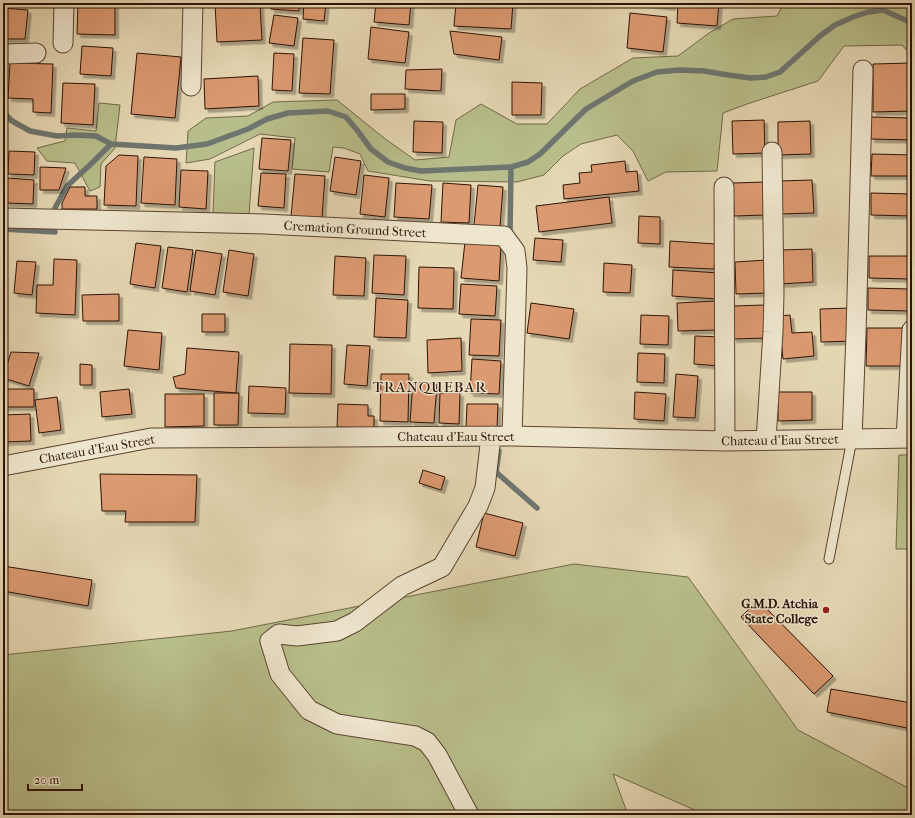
<svg xmlns="http://www.w3.org/2000/svg" width="915" height="818" font-family="'IM FELL French Canon',serif">
  <defs>
    <filter id="shadow"><feDropShadow dx="3.5" dy="3.5" stdDeviation="0" flood-color="#0004"/></filter>
  </defs>
  <rect width="100%" height="100%" fill="#e6d8b4"/>
  <filter id="stains"><feTurbulence type="fractalNoise" baseFrequency=".005" numOctaves="4"/><feColorMatrix values="0 0 0 0 .2 0 0 0 0 .09 0 0 0 0 .02 0 0 0 .5 -.17"/></filter>
  <radialGradient id="worn" r=".72"><stop offset=".6" stop-color="#630" stop-opacity="0"/><stop offset="1" stop-color="#630" stop-opacity=".3"/></radialGradient>
  <path fill="#b8be8b" stroke="#726848" d="M784,3h128v53l-10,-11 -58,1 -26,35 -71,23 -24,9 -6,58 -51,1 -18,9 -15,-30 -16,-16 -36,9 -18,12 -19,19 -27,7 -87,-1 -62,-10 -8,-17 -16,-6 -11,-1 -4,25 -37,-3 3,-31 -35,-4 -50,25 -24,4 2,-32 18,-13 42,-2 25,-14 64,-2 47,38 31,22 34,-3 7,-37 25,-16 36,20h30l33,-35 53,-31 45,-2 31,-23 24,-14 44,-3z
    M99,103l21,2 -5,43 -14,16 -1,23 -10,4 -15,-28 -28,-2 -10,-13 28,-7 2,-13 29,3z
    M254,148l-5,66 -36,-1 2,-51z
    M899,455h13v94h-16z
    M574,564l114,13 110,153 114,60v25h-206l-93,-41 15,41h-625v-160l229,-24z"/>
  <g fill="none" stroke-linecap="round" stroke-linejoin="round">
    <path stroke="#6e7670" stroke-width="5.5" d="M3,112l9,9 18,10 27,5 19,-1 20,1 15,8
      M55,208l12,-22 24,-22 20,-20 65,4 31,-4 41,-15 19,-10 21,-6 40,-2 18,6 11,13 14,19 17,13 17,6 16,3 90,-4 17,-5 12,-8 46,-45 47,-28 24,-9 22,-2 25,1 24,4 23,3 15,-1 14,-5 40,-36 15,-11 18,-8 15,-5 15,-2 29,13
      M3,229l52,3
      M510,235l1,-68
      M499,451l-3,21 41,36"/>
  </g>
  <path fill="#dc9a71" stroke="#2d1305" filter="url(#shadow)" d="M78,3h37v32l-38,-1z
    M215,3h45l2,37 -45,2z
    M271,3h29l-1,8 -28,-2z
    M304,3h22l-2,18 -21,-2z
    M376,3h35l-2,22 -35,-3z
    M456,3h57l-2,26 -57,-3z
    M635,3h37v4z
    M678,3h41l-2,23 -40,-3z
    M3,8l25,2 -3,29h-22z
    M630,13l37,4 -4,35 -36,-4z
    M274,15l24,3 -4,28 -25,-3z
    M371,27l38,5 -4,31 -37,-4z
    M450,31l52,6 -3,23 -45,-6z
    M303,38l31,2 -4,54 -31,-1z
    M82,46l31,2 -2,28 -31,-2z
    M137,53l44,4 -6,61 -44,-4z
    M274,53l20,1 -2,37 -20,-1z
    M3,63h2l-1,28h-1z
    M10,63l43,1 -2,49 -18,-1v-13l-25,-1z
    M912,63v48l-39,1v-48z
    M442,69l-1,22 -36,-2 1,-19z
    M258,76l1,30 -54,3 -1,-30z
    M512,82l30,1 -1,32h-29z
    M63,83l32,1 -2,41 -32,-2z
    M371,94h34v15l-34,1z
    M871,117l41,1v22l-41,-1z
    M764,120l1,33 -32,1 -1,-33z
    M414,121l29,1 -1,31 -29,-1z
    M810,121l1,33 -33,1v-33z
    M262,138l29,2 -3,31 -29,-2z
    M9,151l26,1 -1,23 -26,-1z
    M872,154l40,1v21h-41z
    M119,155l19,1 -2,50 -32,-1 2,-39z
    M144,157l33,2 -2,46 -34,-2z
    M335,157l26,4 -5,34 -26,-4z
    M625,161l1,11 11,-1 2,20 -75,8 -1,-14 17,-2 -1,-10 13,-1 -1,-7z
    M40,167l26,1 -7,22h-19z
    M181,170l27,1 -2,38 -27,-2z
    M261,173l25,1 -2,34 -26,-2z
    M295,174l30,2 -3,42 -31,-2z
    M364,175l25,3 -4,39 -25,-3z
    M7,178l27,2 -1,24 -27,-1z
    M812,180l2,33 -33,1 -1,-33z
    M765,182l1,33 -32,1 -1,-33z
    M396,183l36,2 -3,34 -35,-2z
    M443,183l28,2 -2,38 -28,-1z
    M478,185l25,2 -3,40 -26,-2z
    M70,187h15v9h12v13h-35v-6z
    M871,193l41,1 -1,22 -40,-1z
    M609,197l3,26 -73,9 -3,-26z
    M639,216l21,1v27l-22,-1z
    M535,238l28,2 -2,22 -28,-2z
    M670,241l46,3 -2,25 -45,-2z
    M465,242l36,3 -2,36 -38,-3z
    M136,243l25,3 -6,42 -25,-4z
    M168,247l25,3 -6,42 -25,-4z
    M812,249l1,33 -33,2v-34z
    M196,250l26,4 -7,41 -25,-4z
    M229,250l25,4 -6,42 -25,-4z
    M374,255l32,1 -2,39 -32,-2z
    M335,256l31,2 -2,38 -31,-1z
    M869,256h41v23l-41,-1z
    M54,259l23,1 -2,55 -39,-2 1,-28h16z
    M767,260l1,33 -32,1 -1,-32z
    M17,261l19,1 -4,33 -18,-2z
    M604,263l28,2 -2,28 -27,-1z
    M419,267l35,1 -1,41 -35,-1z
    M673,270l46,3 -2,26 -45,-3z
    M461,284l36,2 -2,30 -36,-2z
    M868,288l42,1 -1,22 -41,-1z
    M119,294v27h-36l-1,-26z
    M376,298l32,2 -2,38 -32,-1z
    M716,301l1,29 -39,1 -1,-28z
    M531,303l43,6 -5,30 -42,-6z
    M765,305l1,33 -33,1v-33z
    M852,308l1,33 -32,1 -1,-33z
    M202,314h23v18h-23z
    M641,315l28,1 -1,29 -28,-1z
    M790,315l2,18 20,-1 2,24 -31,3 -4,-43z
    M471,319l30,1 -2,36 -30,-1z
    M867,328h40l-1,38h-40z
    M128,330l34,3 -3,37 -35,-4z
    M695,336l28,1 -2,29 -27,-2z
    M461,338l1,33 -34,2 -1,-33z
    M290,344l42,1 -1,49 -42,-1z
    M347,345l23,1 -3,40 -23,-2z
    M187,348l52,4 -3,41 -60,-5 -3,-11 12,-3z
    M11,352l28,1 -10,33 -26,-8z
    M638,353l27,1 -1,29 -27,-1z
    M472,359l29,2 -2,33 -29,-1z
    M80,364l12,1v20h-12z
    M381,374h28l-1,48 -28,-1z
    M676,374l22,2 -3,42 -22,-1z
    M413,382l24,2 -3,39 -24,-1z
    M249,386l37,2 -1,26 -37,-1z
    M3,389h31v18h-31z
    M129,389l3,25 -30,3 -2,-25z
    M635,392l31,2 -2,27 -30,-2z
    M778,392h34v28l-34,1z
    M214,393h25l-1,32h-24z
    M440,393h20l-1,31 -20,-1z
    M165,394h39v32l-39,1z
    M57,397l4,33 -22,3 -4,-33z
    M338,404l30,1v11h6v12l-37,-1z
    M467,404h31l-1,24h-31z
    M30,414l1,27 -28,1v-27z
    M423,470l22,7 -4,13 -22,-7z
    M100,474l97,1 -2,47h-70l1,-11h-24z
    M484,513l39,10 -8,33 -39,-9z
    M3,566l89,14 -4,26 -85,-15z
    M758,600l75,76 -19,18 -73,-77z
    M831,689l81,14v26l-85,-17z"/>
  <g fill="none" stroke-linecap="round" stroke-linejoin="round">
    <g stroke="#5b4431" stroke-width="11">
      <path id="service" d="M829,559l23,-120"/>
    </g>
    <g stroke="#5b4431" stroke-width="21">
      <path id="minor" d="M63,43l1,-40
        M3,54l33,-1
        M191,86l2,-83
        M724,187l1,254
        M3,218l261,6 240,12 11,15 2,17 -5,168
        M906,438l6,-108
        M852,439l4,-105 7,-264
        M766,440l7,-108 1,-38 -2,-142
        M3,466l148,-28 361,-2 213,5 187,-3
        M469,815l-32,-60 -10,-13 -12,-6 -78,-12 -28,-14 -29,-36 -10,-33 9,-7 18,2 40,-5 18,-9 47,-36 40,-19 36,-61 7,-18 6,-52"/>
    </g>
    <use href="#service" stroke="#efe6ce" stroke-width="9"/>
    <use href="#minor" stroke="#efe6ce" stroke-width="19"/>
  </g>
  <circle fill="#8f2418" stroke="#efe6ce" stroke-width="1.5" cx="826" cy="610" r="4"/>
  <g text-anchor="middle" dominant-baseline="central" stroke-width="3" stroke-linejoin="round" paint-order="stroke">
    <g font-size="13" fill="#2d1305" stroke="#efe6ce">
      <text transform="translate(355 229) rotate(3)">Cremation Ground Street</text>
      <text x="456" y="436">Chateau d'Eau Street</text>
      <text transform="translate(780 440) rotate(-1)">Chateau d'Eau Street</text>
      <text transform="translate(97 449) rotate(-10)">Chateau d'Eau Street</text>
    </g>
    <g font-size="13" font-weight="bold" fill="#2d1305" stroke="#efe6ce" text-anchor="end">
      <text x="818" y="603">G.M.D. Atchia<tspan x="818" dy="15">State College</tspan></text>
    </g>
    <g font-size="15" letter-spacing="1" fill="#2d1305" stroke="#efe6ce">
      <text x="430" y="387">TRANQUEBAR</text>
    </g>
  </g>
  <rect width="915" height="818" fill="none" stroke="#e6d8b4" stroke-width="16"/>
  <rect x="4" y="4" width="907" height="810" fill="none" stroke="#2d1305" stroke-width="2"/>
  <rect x="8" y="8" width="899" height="802" fill="none" stroke="#2d1305"/>
  <path d="M28 784v6h54v-6" fill="none" stroke="#2d1305" stroke-width="2"/>
  <text x="34" y="784" font-size="12" fill="#2d1305" stroke="#efe6ce" stroke-width="3" paint-order="stroke">20 m</text>
  <rect width="100%" height="100%" filter="url(#stains)"/>
  <rect width="100%" height="100%" fill="url(#worn)"/>
</svg>
